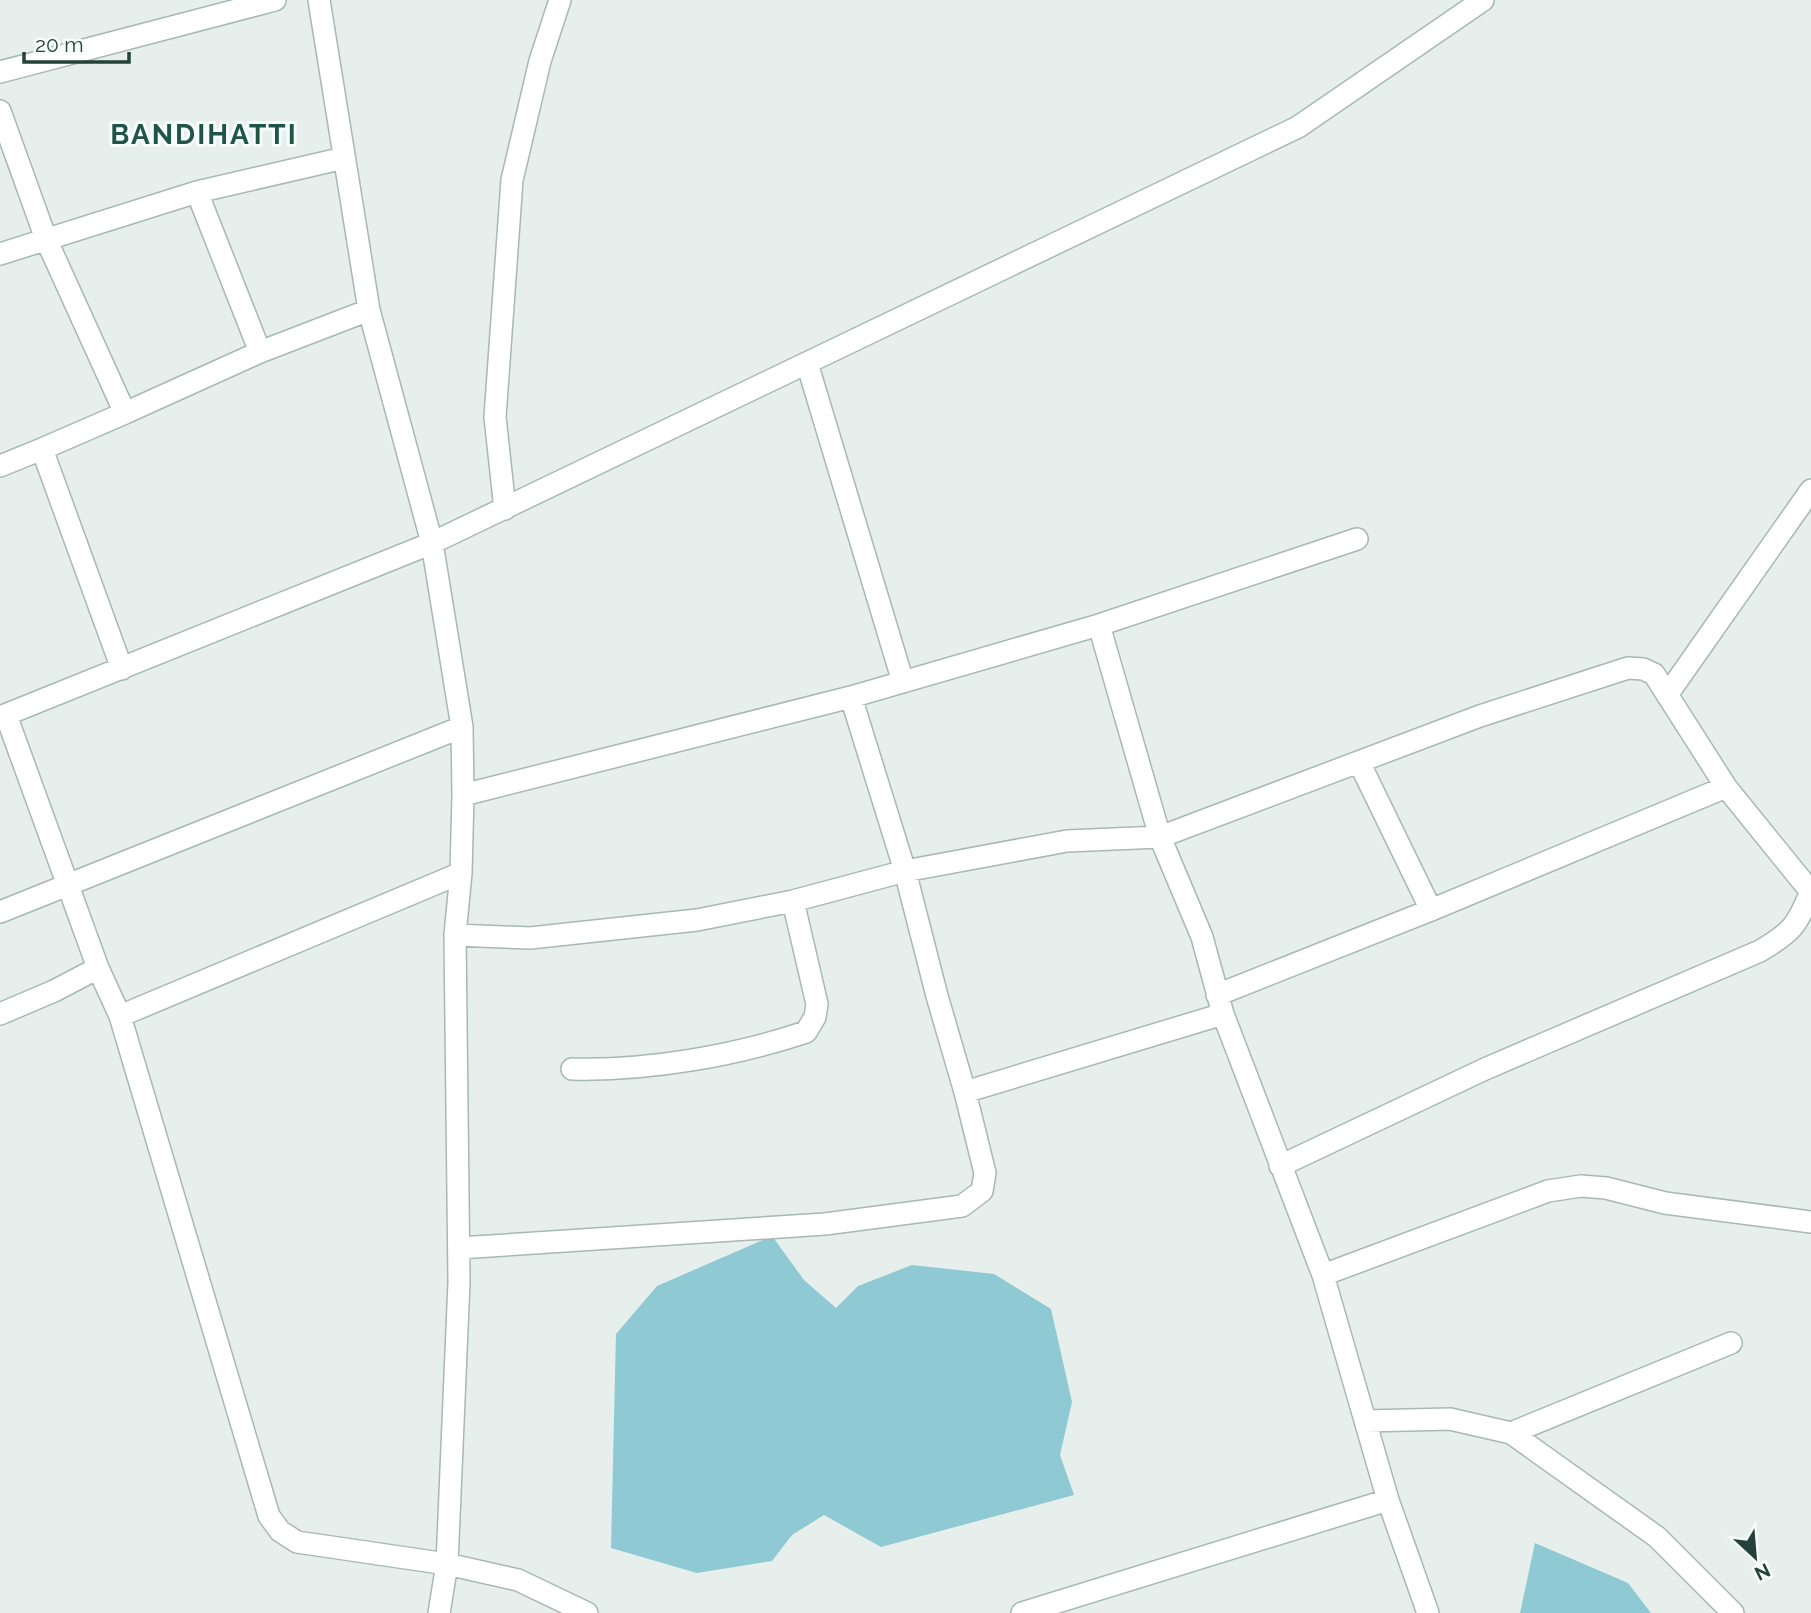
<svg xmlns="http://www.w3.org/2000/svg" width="1811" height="1613" font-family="Raleway,sans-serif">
  <rect width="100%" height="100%" fill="#e6efeb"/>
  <path fill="#8ec9d4" d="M772,1236l32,44 32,28 22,-22 54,-21 82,9 57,35 21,93 -12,53 14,40 -193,52 -57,-32 -32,20 -20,26 -75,12 -86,-25 5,-214 41,-48z
    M1535,1543l93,40 23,30h-131z"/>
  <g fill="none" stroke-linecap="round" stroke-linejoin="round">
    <g stroke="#a8b8b2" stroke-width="24">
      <path id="minor" d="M319,0l50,310 63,233 30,184 1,68 -2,78 -6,62 4,347 -12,282 -8,49
        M0,72l275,-72
        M0,111l46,128 79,174 -83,36 80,220
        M197,192l63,160
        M0,254l197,-62 147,-34
        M807,363l96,319
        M125,413l135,-61 109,-42
        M0,466l42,-17
        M505,509l-10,-92 17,-237 28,-119 20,-61
        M1099,625l61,212 42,100 21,77 100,261 65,225 40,113
        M1667,695l144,-205
        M6,715l92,253 22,48 149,500 11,15 17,11 150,22 71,16 69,33
        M0,717l432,-174 866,-416 185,-127
        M1359,762l72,148
        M463,795l388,-98 248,-72 258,-86
        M0,912l462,-185
        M455,935l75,3 167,-18 96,-19 112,-30 162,-30 93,-4 320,-121 148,-48 15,1 11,5 72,113 85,105
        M1217,995l214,-85 295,-123
        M0,1014l54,-23 44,-23
        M120,1016l341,-143
        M572,1069c75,2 162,-13 234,-37l9,-15 2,-13 -24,-103
        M965,1092l258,-78
        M1280,1166l205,-97 275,-118c32,-19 37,-25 51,-60
        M459,1248l366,-24 137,-18 20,-15 3,-18 -20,-81 -28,-96 -32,-125 -54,-174
        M1323,1275l225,-84 33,-5 25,2 59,15 146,19
        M1365,1421l85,-2 61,14 146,104 76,76
        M1511,1433l220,-90
        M1022,1613l366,-113"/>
    </g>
    <use href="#minor" stroke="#fff" stroke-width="21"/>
  </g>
  <g text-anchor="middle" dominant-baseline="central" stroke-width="6" stroke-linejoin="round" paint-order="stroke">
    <g font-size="28" font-weight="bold" letter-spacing="2" fill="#1f5548" stroke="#f7fbf9">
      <text x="204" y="134">BANDIHATTI</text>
    </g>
  </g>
  <g transform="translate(1755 1557) rotate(154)" stroke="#f7fbf9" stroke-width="5" paint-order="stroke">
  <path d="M0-5L12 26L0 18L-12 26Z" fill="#24423a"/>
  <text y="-10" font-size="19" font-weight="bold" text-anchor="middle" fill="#24423a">N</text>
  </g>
  <path d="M24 52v10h105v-10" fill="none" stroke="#24423a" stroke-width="3.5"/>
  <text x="35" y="52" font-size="21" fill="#24423a" stroke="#f7fbf9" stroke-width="5" paint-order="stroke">20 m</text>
</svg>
